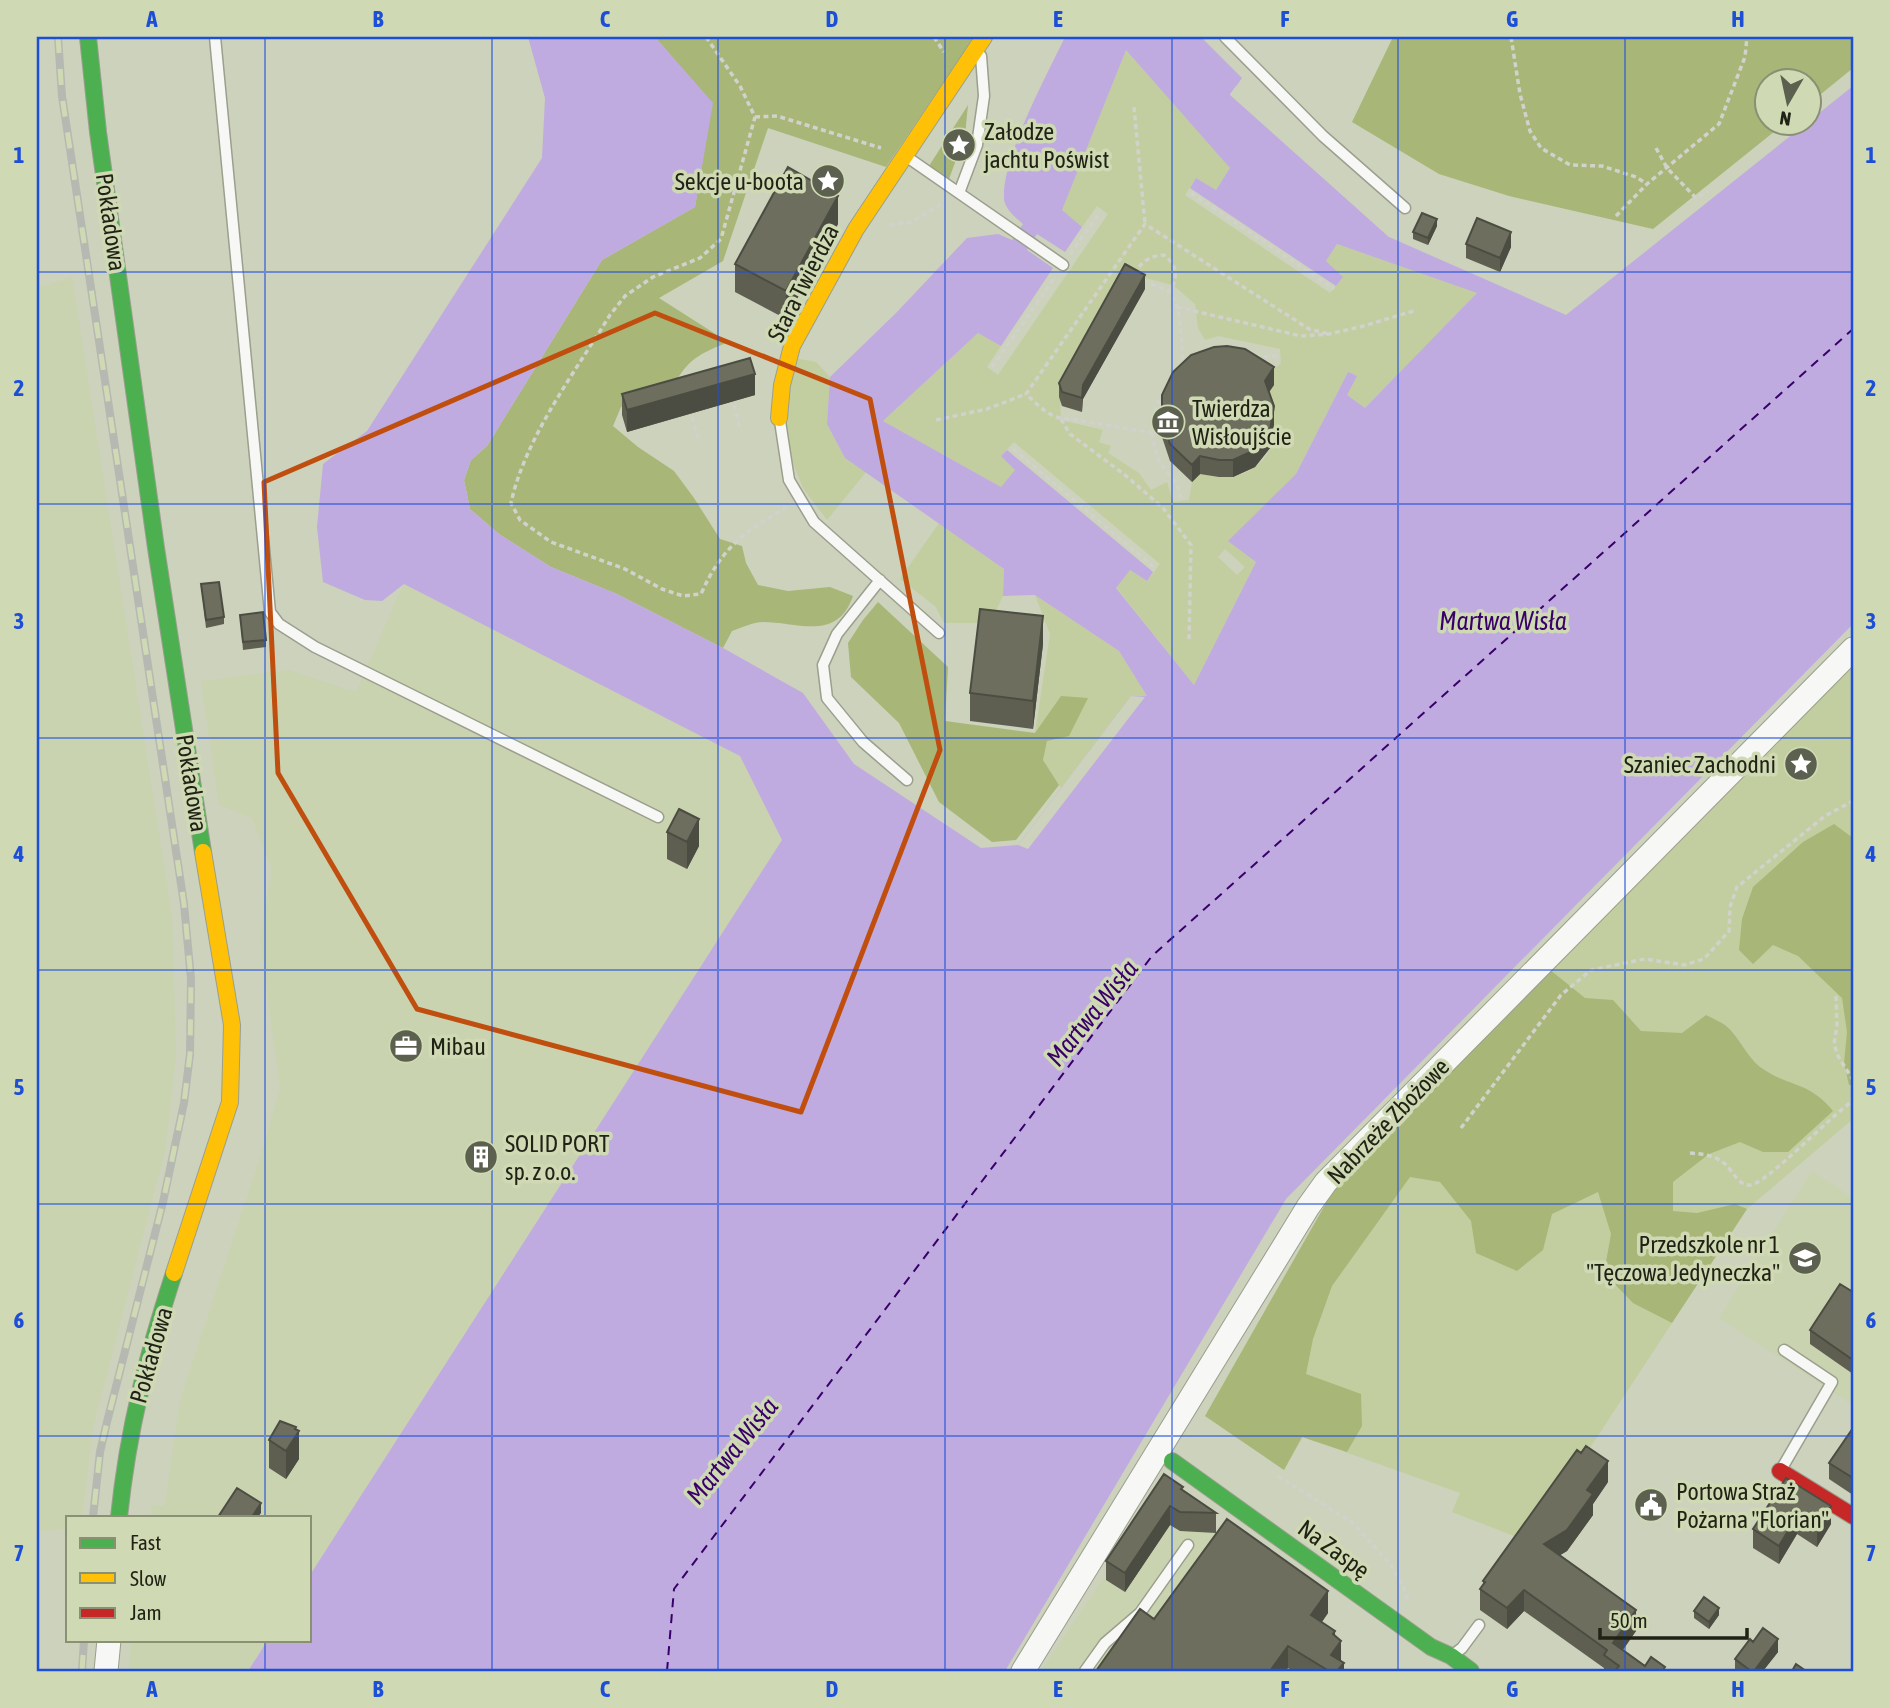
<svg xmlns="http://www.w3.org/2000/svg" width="1890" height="1708" font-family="'Asap Condensed',sans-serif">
  <rect width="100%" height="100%" fill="#ccd2bc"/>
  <path fill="#c9d3af" d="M72,277l100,640 4,139 -11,95 -72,276 -11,90h-14v12l-31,2v-1243z
    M404,583l336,173 42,84 -472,735v-58h-159l1,-12 10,1 3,-2 15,-103 86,-262 14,-51 -20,-150 12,-69 -20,-51 -33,-13 -18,-124 87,-11 68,22z
    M1812,1171l41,27v207l-134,-87z
    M1182,1508l146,105 -35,49 11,9h-263l62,-92 3,1z
    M131,1640h137l-21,31h-118z"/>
  <path fill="#c2cea0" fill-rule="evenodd" d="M1126,50l105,118 -15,22 -20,-12 -11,17 145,98 13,-16 -17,-16 11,-17 141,49 -113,115 -18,-13 1,-23 -52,102 -67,67 27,21 -62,123 -78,-98 14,-17 17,11 13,-17 -146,-122 -13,14 15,14 -15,17 -118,-66 95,-88 23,13 -14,21 11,8 110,-161 -11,-8 -15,21 -21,-16zM1130,274l43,11 22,19 3,24 7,12 13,-4 62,13 1,14 -16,14 9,8 -9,14c4,10 10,20 9,31 -1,38 -40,56 -72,42l-10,10 -3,18 -16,2 -6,-20 -16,8 -12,-17 -31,-20 3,-7 -12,-4 4,-12 -42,-10 -1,-24zM1225,549l20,18 -8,8 -19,-18z
    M794,358l22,4 14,15 -3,47 18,34 21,14 -39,48 -24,-32 -18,-45z
    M939,523l65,46 -1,27 -13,27h-46l-9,-17 -35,-27z
    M1035,595l84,56 29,46 -17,-1 -70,92 -18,-28 4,-20 -12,-7 15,-99z
    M1853,661v458l-106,90 -167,254 -61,75 -67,-26 8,-19 -157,-56 -19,33 -79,-54 124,-218 106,-113 96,-98 74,-71 122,-128z"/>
  <path fill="#a8b678" d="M655,37h319l-88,130 -118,-39 -45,133 -64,37 69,44c-35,15 -39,17 -59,50l-48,15 -8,19 25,21 36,24 20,27 26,41 22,7 4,17 12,22 30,6 42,-4 23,9c-16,46 -55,26 -90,26 -10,0 -22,6 -31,9l-9,17 -106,-54 -66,-27 -52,-33 -29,-25 -6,-29 7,-20 16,-14 115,-186 93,-53 17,-104z
    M1393,37h460v31l-43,35v-23h-42v42l17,1 -132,106 -144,-33 -70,-22 -87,-52z
    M968,105l-3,30 -16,44 -20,-13z
    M878,602l70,65 -3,54 90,12 26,-37 27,2 -19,38 -22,5 -4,19 16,25 -43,55 -24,2 -53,-40 -40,-79 -48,-46 -3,-34 15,-23z
    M1834,824l19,14v247h-4l-5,-22 3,-31 -5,-34 -44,-42 -25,-11 -20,19 -14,-14 3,-31 11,-32 50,-45z
    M1549,969l36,29 28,2 28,31 41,2 24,-18c6,3 13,6 19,10 14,11 21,31 35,42 29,21 48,13 73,44l-45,41h-25l-23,-10 -31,12 -36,28v29l24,2 38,-9 12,5 -75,114 -39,-20 -29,-30 7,-39 -13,-42 -46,22 -9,36 -26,21 -41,-18 -5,-32 -31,-39 -30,-5 -78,109 -19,53 -7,35 55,20 1,32 -15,26 -45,-15 -18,33 -79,-54 124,-218 14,-18z"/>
  <path fill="#bfabe0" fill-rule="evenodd" d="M528,37h127l58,66 -18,104 -93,53 -115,186 -16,14 -7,20 6,29 29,25 52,33 66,27 106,54 80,45 51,71 127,84 37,-3 113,-149h16l-28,-45 -84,-56 -32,1 1,-27 -159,-111 -18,-34 3,-47 66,-64 71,-75 31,-4 14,6 11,-16c-7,-6 -18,-15 -19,-25 -3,-40 43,-124 61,-162h136l41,41 -12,17 159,142 177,78 287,-229v538l-567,575 -281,472h-757l20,-31h42v-65l472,-735 -42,-84 -336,-172 -22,17 -17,-1 -42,-18 -6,-55 6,-63 44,-33 175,-273 3,-60zM1126,50l104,118 -14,22 -20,-12 -6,10 146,98 7,-9 -17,-16 11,-17 140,49 -112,115 -18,-13 10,-19 -9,-4 -52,102 -68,67 28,21 -62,123 -78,-97 14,-18 17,11 6,-9 -146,-122 -6,6 14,14 -14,17 -118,-66 95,-88 23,13 52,-78 -26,-18 10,-16 28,18 17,-25 -20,-17z"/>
  <path fill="#ccd2bc" d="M1236,86l2,2 -3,6 157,141 -3,2 -159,-143z
    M1131,696l14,1 -117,152 -10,-4z"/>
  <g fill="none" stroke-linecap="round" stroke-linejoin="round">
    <path stroke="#390069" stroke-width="2" stroke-dasharray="9 7" stroke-linecap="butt" d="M667,1671l7,-82 478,-633 701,-627"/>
    <g stroke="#9a9f8e" stroke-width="13">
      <path id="lane" d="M215,37l55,575 9,12 36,23 343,170
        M1225,37l98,99 82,72
        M907,157l156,108
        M959,193l18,-48 7,-49 -3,-40
        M780,421l9,59 25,42 125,111
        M880,580l-43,54 -14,31 4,33 36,44 44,38
        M1782,1468l50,-86 -48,-32
        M1453,1655l9,-7 17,-23
        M1085,1671l20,-28 35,-30 48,-68"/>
    </g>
    <g stroke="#9a9f8e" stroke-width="25">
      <path id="street" d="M106,1671l3,-31
        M1023,1671l285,-464 18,-25 527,-533"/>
    </g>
    <g stroke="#9a9f8e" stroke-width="18">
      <path id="fast" d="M88,37l10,95 58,416 47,304
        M1172,1461l259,186 20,9 20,15
        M119,1517c9,-88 28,-161 55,-244"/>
    </g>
    <g stroke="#9a9f8e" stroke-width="18">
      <path id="slow" d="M779,418l3,-33 10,-39 64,-117 128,-192
        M174,1273l56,-171 2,-77 -29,-173"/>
    </g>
    <g stroke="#9a9f8e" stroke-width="18">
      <path id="jam" d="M1780,1471l73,45"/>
    </g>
    <path stroke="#d0d2cb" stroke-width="3.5" stroke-dasharray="5 3.5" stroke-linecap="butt" d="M706,37l34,49 15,31 -34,122 -21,19 -47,19 -28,19 -15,19c-35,57 -85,123 -99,188l9,17 31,22 74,27 37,20 21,7 18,-2c21,-47 44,-63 88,-88
      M934,37l10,15
      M1511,37l9,57 10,37 11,17 29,17 32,1 34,11 11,7
      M1134,107l11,117
      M755,117l22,-1 104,32
      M1656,148l11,20 29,30 12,-7
      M1191,193l143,96
      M1616,216l31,-32 72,-60 26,-67 2,-20
      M890,225l22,-3 34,-21
      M1070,254l28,-39
      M1134,274c8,-13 16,-18 30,-19 15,12 13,22 6,38
      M1151,284l18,7 7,12 4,16 3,46
      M1177,307l124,29 28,-2 31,-7 57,-17
      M1255,357l25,-1
      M992,367l63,-90
      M1168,385c-18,21 -21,61 -4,83 11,14 15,15 17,33
      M734,405l6,24
      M692,417l7,23
      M1061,419l9,15 55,41 38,33 28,37 -2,95
      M936,420l51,-11 39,-15
      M1153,433l-83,-14c-19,1 -31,-13 -44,-25l119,-170 164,105 20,5
      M1013,449l143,120
      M1836,996l1,29 -3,19 4,12 15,24
      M1852,1101l1,-7
      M1461,1128l100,-133 30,-25 54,-11 39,6 20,-6 25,-28 1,-24 7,-20 88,-71 28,-15
      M1690,1153c12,1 25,2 35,11 8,7 12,20 24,21 15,2 84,-72 104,-84
      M1278,1476l75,47 37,41 13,22 5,13
      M1852,1671l1,-1"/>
    <use href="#lane" stroke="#f7f8f5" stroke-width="10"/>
    <use href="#street" stroke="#f7f8f5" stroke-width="23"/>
    <use href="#fast" stroke="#4caf50" stroke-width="16"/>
    <use href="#slow" stroke="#ffc107" stroke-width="16"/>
    <use href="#jam" stroke="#c62828" stroke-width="16"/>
    <g stroke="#b6b8b2" stroke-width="8">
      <path id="rail" d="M58,37l4,59 122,808 7,75 -1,75 -6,49 -21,99 -56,220 -7,30 -7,65
        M82,1671l2,-31"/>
    </g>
    <use href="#rail" stroke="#cfdab4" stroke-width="5" stroke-dasharray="16" stroke-linecap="butt"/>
  </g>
  <path fill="#5e5f51" d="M838,224l-52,95 -51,-27v-28z
    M1437,226l-9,19 -15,-6v-7z
    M1466,244l45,3 -11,25 -34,-14z
    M1145,289l-62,110 -1,13 -20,-6 -3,-9v-14z
    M1274,385l-5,7 5,32 -4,24 -15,19 -22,10h-14l-19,-3 -8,8 -22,-21 -8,-24v-17z
    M622,394l133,1 -128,37 -5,-17z
    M201,584l23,33v7l-18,4z
    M240,615l26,25v7l-23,3z
    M1043,644l-10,85 -63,-8v-28z
    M667,832l32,14 -12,23 -20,-10z
    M1853,1292v82l-43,-30v-14z
    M1853,1428v67l-24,-16v-16z
    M296,1430l3,29 -13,20 -17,-11v-28z
    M1786,1478l45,46 -14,23 -20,-13 -18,30 -26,-16v-19z
    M1608,1482l-15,22v11l-26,36 -7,4 76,76 -13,19 22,16 20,5h-61v-3l-80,-57 -17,18 -27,-19v-21l3,-4v-4z
    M1183,1490l33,23v20l-36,-2 -10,-6 -45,67 -19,-12v-19z
    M1694,1611l25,4 -10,14 -15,-11z
    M1328,1613l-6,9 13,15 9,34h-51l-5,-3 -134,-49z
    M1753,1642l25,10 -15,19h-28v-12z"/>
  <path fill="#4c4d42" d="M838,196v28l-52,95v-28z
    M1437,219v7l-9,19v-7z
    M1511,232v15l-11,25v-14z
    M1145,275v14l-62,110 -1,13 1,-27z
    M1274,367v18l-9,13v-17z
    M755,374v21l-128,37v-22z
    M1274,406v18l-4,24 -15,19 -22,10v-17z
    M1200,456v18l-8,8v-17z
    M1043,616v28l-10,85v-28z
    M699,819v27l-12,23v-27z
    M296,1427v9l3,-5v28l-13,20v-28z
    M1608,1461v21l-15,22v11l-26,36 -23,14v-21l43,-54z
    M261,1503v10l-3,4h-6z
    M1170,1506v19l-45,67v-19z
    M1831,1506v18l-14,23v-18z
    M1797,1516v18l-18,30v-18z
    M1524,1590v21l-17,18v-21z
    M1328,1591v22l-17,24v-22z
    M1719,1608v7l-10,14v-7z
    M1636,1610v21l-22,31 -1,-19z
    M1335,1631v18l6,-8v22l-10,8 2,-37z
    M1778,1639v13l-15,19h-9z
    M1288,1646v22l-2,3h-16z
    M1344,1663v8h-7z"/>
  <path fill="#6d6e5e" stroke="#4c4d42" stroke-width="2" d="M788,167l50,29 -52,95 -51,-27z
    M1422,213l15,6 -9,19 -15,-6z
    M1477,218l34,14 -11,26 -34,-14z
    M1125,264l20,11 -62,110 -1,13 -20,-6 -3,-9z
    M1227,346l18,3 29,18 -9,14 9,25 -4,25 -15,19 -22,10h-14l-19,-4 -8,9 -22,-21 -8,-24v-25l11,-23 18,-17 23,-8z
    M750,358l5,16 -128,36 -5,-16z
    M219,582l5,35 -18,3 -5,-36z
    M980,609l63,7 -10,85 -63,-8z
    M263,612l3,28 -23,2 -3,-27z
    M679,809l20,10 -12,23 -20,-10z
    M1840,1284l13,8v68l-43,-30z
    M280,1421l16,6 -1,2 4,2 -13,20 -17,-11z
    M1853,1428v50l-24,-15z
    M1586,1446l22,15 -21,29 6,4 -26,36 -23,14 92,66 -23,33 32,23 6,-9 14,10 -3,4h-47l4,-5 -15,-11 3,-5 -83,-60 -17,18 -27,-19 5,-7 -2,-1 94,-131 4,3z
    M1164,1474l19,13 -2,2 35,24 -36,-1 -10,-6 -45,67 -19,-12z
    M1786,1478l45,28 -14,23 -20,-13 -18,30 -26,-17z
    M237,1488l24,15 -9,14h-34z
    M1227,1519l101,72 -17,24 24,16 -2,3 8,7 -10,14 13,8 -7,8h-8l-41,-25 -18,25h-174l44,-62 14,10z
    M1704,1597l15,11 -10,14 -15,-11z
    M1763,1628l15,11 -24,32h-3l-16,-12 15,-20 3,3z
    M1796,1664l10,7h-14z"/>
  <path fill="none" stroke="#c04e0e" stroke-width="5" stroke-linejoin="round" d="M655,313l215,86 70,351 -139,362 -384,-103 -139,-236 -14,-291z"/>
  <path fill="none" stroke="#1d4ed8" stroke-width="2" stroke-opacity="0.55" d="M265,37v1480M492,37v1634M718,37v1634M945,37v1634M1172,37v1634M1398,37v1634M1625,37v1634M37,272h1816M37,504h1816M37,738h1816M37,970h1816M37,1204h1816M37,1436h1816M265,1640v31"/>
  <defs>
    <g id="sight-disc" transform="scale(1.75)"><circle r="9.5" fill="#5c604f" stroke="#cfdab4"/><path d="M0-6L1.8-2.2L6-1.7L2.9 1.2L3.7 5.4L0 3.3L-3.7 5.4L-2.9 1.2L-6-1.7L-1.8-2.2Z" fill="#fff"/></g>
    <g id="museum-disc" transform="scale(1.75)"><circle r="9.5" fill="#5c604f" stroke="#cfdab4"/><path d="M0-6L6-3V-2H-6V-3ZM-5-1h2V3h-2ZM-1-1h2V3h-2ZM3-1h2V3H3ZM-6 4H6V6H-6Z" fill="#fff"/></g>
    <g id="office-disc" transform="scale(1.75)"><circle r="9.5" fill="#5c604f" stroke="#cfdab4"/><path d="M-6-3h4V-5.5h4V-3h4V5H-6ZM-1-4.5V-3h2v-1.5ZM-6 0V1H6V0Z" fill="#fff"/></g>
    <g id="building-disc" transform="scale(1.75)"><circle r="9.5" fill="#5c604f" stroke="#cfdab4"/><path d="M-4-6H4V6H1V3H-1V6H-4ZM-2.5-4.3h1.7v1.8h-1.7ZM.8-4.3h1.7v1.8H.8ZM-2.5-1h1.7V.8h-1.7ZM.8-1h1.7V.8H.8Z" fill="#fff"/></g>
    <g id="school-disc" transform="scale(1.75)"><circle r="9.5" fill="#5c604f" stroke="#cfdab4"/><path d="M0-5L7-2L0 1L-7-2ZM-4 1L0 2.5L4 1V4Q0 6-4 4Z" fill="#fff"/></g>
    <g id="civic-disc" transform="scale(1.75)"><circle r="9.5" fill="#5c604f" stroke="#cfdab4"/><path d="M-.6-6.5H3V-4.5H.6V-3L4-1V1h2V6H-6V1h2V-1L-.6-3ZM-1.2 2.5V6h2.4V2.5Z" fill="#fff"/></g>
  </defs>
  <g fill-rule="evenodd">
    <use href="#sight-disc" x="959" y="145"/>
    <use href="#sight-disc" x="828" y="181"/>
    <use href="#museum-disc" x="1168" y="422"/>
    <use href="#sight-disc" x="1801" y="764"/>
    <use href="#office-disc" x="406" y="1046"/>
    <use href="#building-disc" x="481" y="1157"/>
    <use href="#school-disc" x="1805" y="1258"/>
    <use href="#civic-disc" x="1651" y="1505"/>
  </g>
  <g text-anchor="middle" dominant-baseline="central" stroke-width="7" stroke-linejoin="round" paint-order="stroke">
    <g font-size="24" fill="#1f2214" stroke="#cfdab4" text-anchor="start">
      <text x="984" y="131">Załodze<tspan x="984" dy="28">jachtu Poświst</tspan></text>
      <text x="804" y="181" text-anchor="end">Sekcje u-boota</text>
      <text x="1192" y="408">Twierdza<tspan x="1192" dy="28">Wisłoujście</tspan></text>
      <text x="1776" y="764" text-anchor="end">Szaniec Zachodni</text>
      <text x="430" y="1046">Mibau</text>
      <text x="505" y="1143">SOLID PORT<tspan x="505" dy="28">sp. z o.o.</tspan></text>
      <text x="1780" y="1244" text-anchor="end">Przedszkole nr 1<tspan x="1780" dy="28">"Tęczowa Jedyneczka"</tspan></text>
      <text x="1676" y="1491">Portowa Straż<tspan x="1676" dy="28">Pożarna "Florian"</tspan></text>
    </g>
    <g font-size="24" fill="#1f2214" stroke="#cfdab4">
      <text transform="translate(111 222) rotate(82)">Pokładowa</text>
      <text transform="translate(803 283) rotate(-63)">Stara Twierdza</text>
      <text transform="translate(192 783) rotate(81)">Pokładowa</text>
      <text transform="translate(1388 1121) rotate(-46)">Nabrzeże Zbożowe</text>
      <text transform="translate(151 1355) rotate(-74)">Pokładowa</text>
      <text transform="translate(1334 1549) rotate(36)">Na Zaspę</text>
    </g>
    <g font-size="26" font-style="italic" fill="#390069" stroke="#cfdab4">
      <text x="1503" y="621">Martwa Wisła</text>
      <text transform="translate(1092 1013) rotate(-51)">Martwa Wisła</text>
      <text transform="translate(732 1451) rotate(-51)">Martwa Wisła</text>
    </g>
  </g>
  <rect width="1890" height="1708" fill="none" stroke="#cfdab4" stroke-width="77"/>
  <rect x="66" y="1516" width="245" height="126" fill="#cfdab4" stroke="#899074" stroke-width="2"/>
  <rect x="80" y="1538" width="35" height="10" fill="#4caf50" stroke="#899074" stroke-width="2"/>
  <text x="130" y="1550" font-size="21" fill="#1f2214">Fast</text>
  <rect x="80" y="1573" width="35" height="10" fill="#ffc107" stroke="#899074" stroke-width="2"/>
  <text x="130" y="1586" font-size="21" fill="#1f2214">Slow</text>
  <rect x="80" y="1608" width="35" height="10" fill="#c62828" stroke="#899074" stroke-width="2"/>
  <text x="130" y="1620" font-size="21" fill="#1f2214">Jam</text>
  <g transform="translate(1788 102) rotate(189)"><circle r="33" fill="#cfdab4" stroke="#899074" stroke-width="2"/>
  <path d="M0-5L12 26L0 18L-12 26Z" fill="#5c604f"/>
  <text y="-10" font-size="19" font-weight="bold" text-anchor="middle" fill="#1f2214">N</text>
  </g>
  <path d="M1600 1628v10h147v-10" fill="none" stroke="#1f2214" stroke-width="3.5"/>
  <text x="1610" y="1628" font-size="21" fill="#1f2214" stroke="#cfdab4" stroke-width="5" paint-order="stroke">50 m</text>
  <rect x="38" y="38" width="1814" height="1632" fill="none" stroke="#1d4ed8" stroke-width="2.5"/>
  <g font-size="23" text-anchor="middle" font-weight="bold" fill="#1d4ed8">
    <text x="152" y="27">A</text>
    <text x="378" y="27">B</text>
    <text x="605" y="27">C</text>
    <text x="832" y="27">D</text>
    <text x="1058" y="27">E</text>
    <text x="1285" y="27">F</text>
    <text x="1512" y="27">G</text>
    <text x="1738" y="27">H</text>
    <text x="19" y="163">1</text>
    <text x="1871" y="163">1</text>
    <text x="19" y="396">2</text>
    <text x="1871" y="396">2</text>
    <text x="19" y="629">3</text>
    <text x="1871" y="629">3</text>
    <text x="19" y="862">4</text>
    <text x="1871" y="862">4</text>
    <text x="19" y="1095">5</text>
    <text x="1871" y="1095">5</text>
    <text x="19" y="1328">6</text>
    <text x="1871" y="1328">6</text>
    <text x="19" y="1561">7</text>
    <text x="1871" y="1561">7</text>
    <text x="152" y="1697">A</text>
    <text x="378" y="1697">B</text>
    <text x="605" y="1697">C</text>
    <text x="832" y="1697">D</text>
    <text x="1058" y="1697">E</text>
    <text x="1285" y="1697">F</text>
    <text x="1512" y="1697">G</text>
    <text x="1738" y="1697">H</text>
  </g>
</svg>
